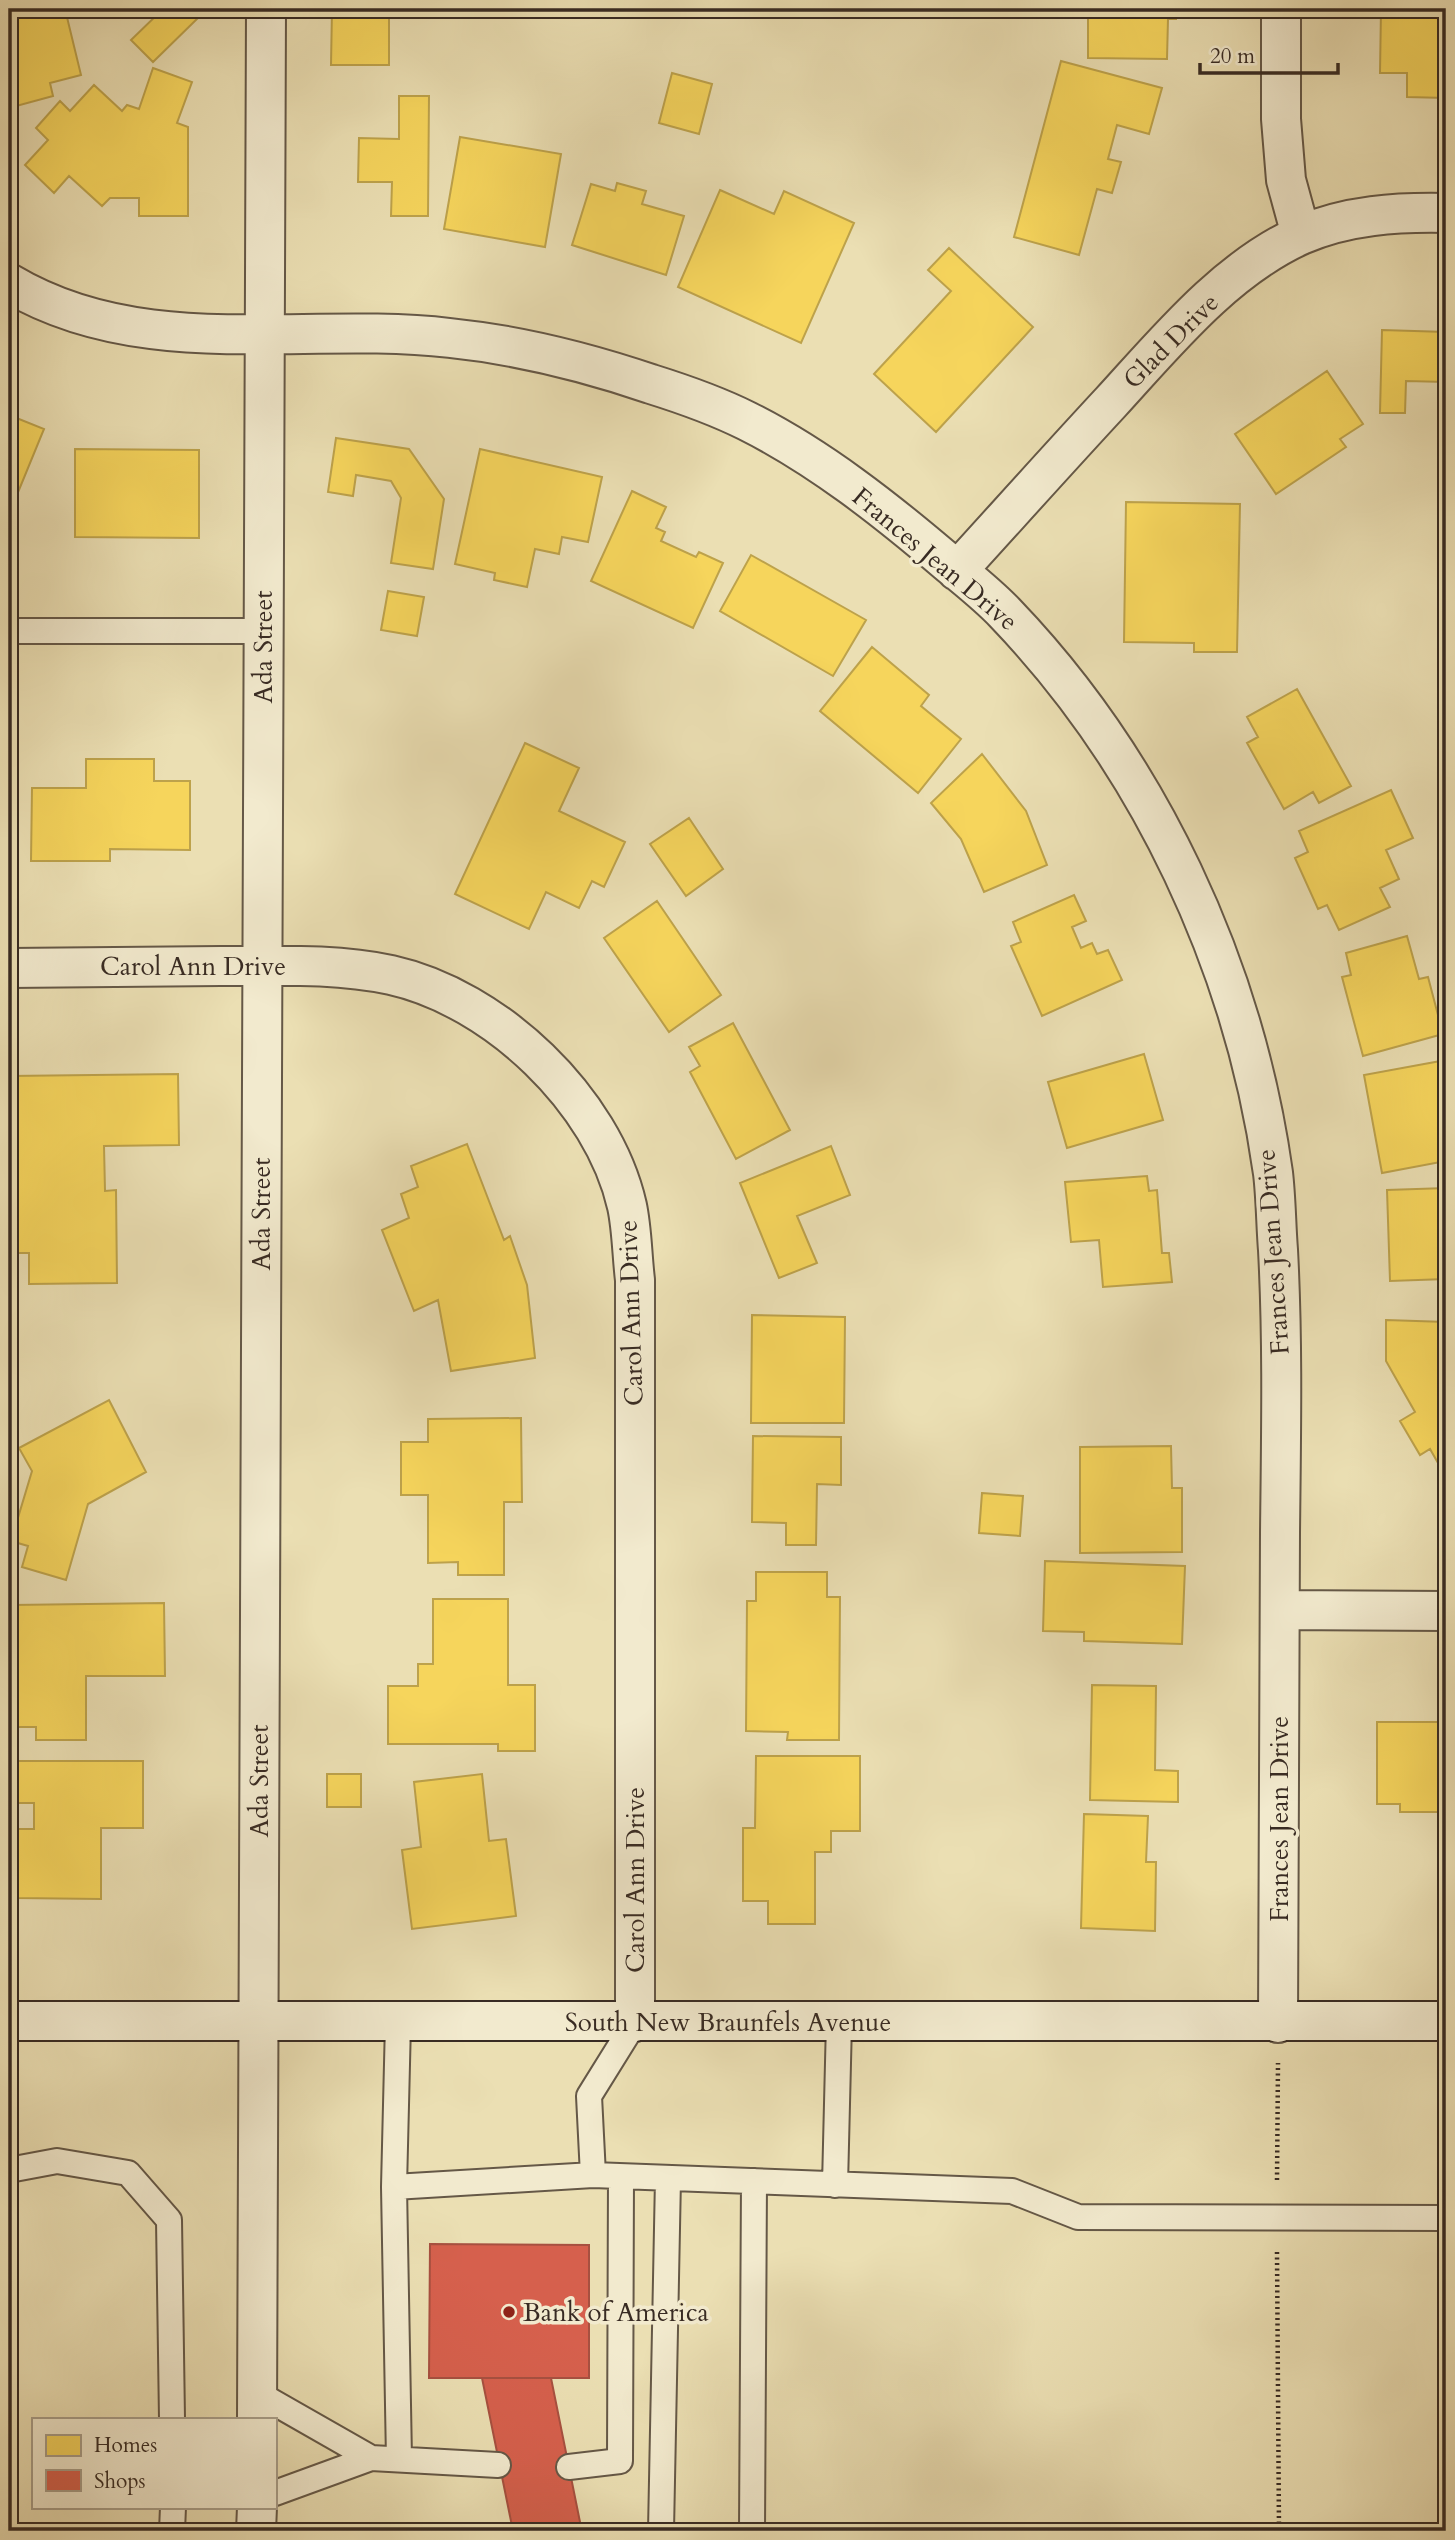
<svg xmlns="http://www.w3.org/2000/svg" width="1455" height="2540" font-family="Cardo,serif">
  <rect width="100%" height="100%" fill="#ebdfb3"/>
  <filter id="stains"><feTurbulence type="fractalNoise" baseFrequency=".00286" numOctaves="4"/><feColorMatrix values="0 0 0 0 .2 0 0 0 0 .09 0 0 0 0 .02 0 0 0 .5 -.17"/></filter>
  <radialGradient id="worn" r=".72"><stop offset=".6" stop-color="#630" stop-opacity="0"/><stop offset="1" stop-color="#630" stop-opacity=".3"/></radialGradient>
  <path fill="#f6d55c" stroke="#bda24b" stroke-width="2" d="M9,9h56l16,66 -31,8 3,13 -44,12z
    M163,9h30l7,7 -47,46 -22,-22z
    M332,9h57v56h-58z
    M1088,9h88v10h-8l-1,40 -79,-1z
    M1381,9h65v89l-39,-1v-24h-27z
    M1061,61l101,27 -13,46 -32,-9 -9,34 13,3 -9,31 -15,-4 -18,66 -65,-18z
    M153,68l39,14 -15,41 11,4v89h-49v-18h-29l-8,8 -33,-30 -15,17 -29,-28 23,-25 -12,-12 24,-27 10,10 24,-26 28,26 5,-6 12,4z
    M672,73l40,11 -13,50 -40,-11z
    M399,96h30l-1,120h-37l1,-34h-34l1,-44 40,1z
    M460,137l101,17 -16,93 -101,-18z
    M617,183l29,8 -4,13 42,12 -18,59 -94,-30 19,-61 24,7z
    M720,190l54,24 10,-23 70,32 -53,120 -123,-56z
    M949,248l84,79 -97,105 -62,-58 77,-83 -23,-21z
    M1382,330l64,2v50l-40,-1 -1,32h-25z
    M1327,371l36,53 -23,15 6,8 -70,47 -41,-60z
    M9,415l35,14 -32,78 -3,-2z
    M336,438l73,11 35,50 -11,70 -42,-6 10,-65 -10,-17 -35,-6 -3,21 -25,-4z
    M75,449l124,1v88l-124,-1z
    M480,449l122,28 -14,65 -26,-5 -3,17 -24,-5 -8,38 -33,-7 1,-7 -40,-9z
    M632,491l34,16 -10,21 9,4 -4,9 35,16 3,-5 24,11 -30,65 -102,-47z
    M1126,502l114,2 -3,148h-43v-9l-70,-1z
    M751,555l115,65 -33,56 -113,-65z
    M388,591l36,6 -7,39 -36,-6z
    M872,647l57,48 -8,11 40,33 -43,54 -98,-82z
    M1297,689l54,97 -32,17 -6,-11 -29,17 -37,-66 11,-6 -11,-20z
    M525,743l54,25 -20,43 66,31 -21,45 -12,-6 -13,27 -33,-16 -17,37 -74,-35z
    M982,754l44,57 21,54 -63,27 -23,-53 -30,-36z
    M86,759h68v22h36v69l-80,-1v12h-79l1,-73h54z
    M1391,790l22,48 -27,12 13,29 -19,9 10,19 -51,23 -12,-25 -9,4 -23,-51 13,-6 -9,-21z
    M689,818l34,51 -37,27 -36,-52z
    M1074,895l12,26 -14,6 9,21 11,-5 5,11 11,-4 14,30 -80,36 -31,-70 10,-4 -8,-20z
    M657,901l64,94 -52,37 -65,-94z
    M1407,936l12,43 9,-2 15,57 -80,22 -21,-79 9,-2 -5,-22z
    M733,1023l57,107 -54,29 -46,-87 10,-6 -11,-19z
    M1144,1054l19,66 -96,28 -19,-66z
    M1446,1060v61l-3,1 3,39 -64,12 -18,-98z
    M178,1074l1,71 -75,1 1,45 11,-1 1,93 -88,1v-31h-20v-177z
    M467,1144l37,96 6,-4 17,49 8,73 -84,13 -13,-71 -24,11 -32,-81 27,-12 -8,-24 17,-7 -7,-21z
    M831,1146l19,49 -53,21 20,47 -38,15 -39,-95z
    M1147,1176l2,15 8,-1 5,63h7l3,29 -69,5 -4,-47 -28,2 -6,-60z
    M1446,1188v91l-56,2 -3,-91z
    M752,1315l93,2 -1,106h-93z
    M1386,1320l60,2v155l-16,-28 -10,6 -20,-34 15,-9 -29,-51z
    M109,1400l37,72 -58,32 -22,76 -44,-13 6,-21 -17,-5 21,-70 -13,-23z
    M521,1418l1,84h-18v73h-46v-13l-30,1v-68h-27v-53h27v-23z
    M753,1436l88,1v48l-24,-1 -1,61h-30v-22l-34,-1z
    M1171,1446l1,42h10v64l-102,1v-106z
    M982,1493l41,3 -3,40 -41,-3z
    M1045,1561l140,5 -3,78 -98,-3v-9l-41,-1z
    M756,1572h71v25h13l-1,143h-52l1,-8 -42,-1 1,-130h9z
    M433,1599h75v86h27v66h-37v-7h-110v-58h30v-22h15z
    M164,1603l1,73h-79v64h-50v-13h-23l-1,-122z
    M1092,1685l64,1 -1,84 23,1v31l-88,-2z
    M1377,1722h69v90h-46v-8h-23z
    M756,1756h104v75h-29v21h-16v72h-47v-23h-25v-73h12z
    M18,1761h125v67h-42v71l-85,-1v-69h18v-26h-16z
    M327,1774h34v33h-34z
    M482,1774l7,67 17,-2 10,77 -104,13 -10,-79 19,-3 -7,-65z
    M1084,1814l64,2 -2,46h10l-1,69 -74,-3z"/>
  <path fill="#d6604d" stroke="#a75040" stroke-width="2" d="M430,2244l159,1v133h-160z
    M482,2378h69l30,149 -69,-1z"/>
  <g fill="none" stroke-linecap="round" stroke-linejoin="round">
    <g stroke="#655847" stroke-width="28">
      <path id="lane" d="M9,631h255
        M635,2022l-46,74 4,79 419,16 66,26 368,1
        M398,2023l-4,164 5,272
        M9,2170l48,-9 71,12 41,47 3,199
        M835,2185l4,-163
        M394,2187l199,-12
        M257,2393l114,65
        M569,2467l51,-6 1,-284
        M275,2493l96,-35 127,7
        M172,2531l1,-24
        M661,2531l7,-353
        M752,2531l2,-350"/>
    </g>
    <g stroke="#655847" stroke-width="42">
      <path id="street" d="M1281,9v110l5,61 15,55
        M9,283c134,80 294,38 441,55 68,7 136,24 201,46 32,10 66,22 96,37 72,36 139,89 200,141 19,16 40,32 58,51 145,151 239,353 268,560 3,25 3,52 5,77 5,94 3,189 2,283 0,164 -1,327 -2,490
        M957,571c51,-56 102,-113 154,-169 54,-59 114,-133 190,-167 46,-20 96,-23 145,-22
        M9,968c71,-1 141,-1 212,-2 57,0 114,-3 170,9 104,23 212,125 236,231 5,23 5,49 8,74v742
        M1280,1610l166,1
        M257,2419l9,-2410
        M256,2531l1,-24"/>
    </g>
    <g stroke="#382b23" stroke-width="42">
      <path id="secondary" d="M9,2021h1437"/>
    </g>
    <path stroke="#382b23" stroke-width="4.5" stroke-dasharray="2 3.5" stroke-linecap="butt" d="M1277,2180l1,-117
      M1277,2252l2,279"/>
    <use href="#lane" stroke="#f2eace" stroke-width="24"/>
    <use href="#street" stroke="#f2eace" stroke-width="38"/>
    <use href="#secondary" stroke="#f2eace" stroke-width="38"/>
  </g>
  <circle fill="#8f2418" stroke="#f2eace" stroke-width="2.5" cx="509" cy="2312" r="7"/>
  <g text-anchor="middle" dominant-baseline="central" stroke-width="7" stroke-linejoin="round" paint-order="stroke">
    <g font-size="26" fill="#382b23" stroke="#f2eace">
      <text transform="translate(1171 341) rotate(-45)">Glad Drive</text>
      <text transform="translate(935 559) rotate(40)">Frances Jean Drive</text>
      <text transform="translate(263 647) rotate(-90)">Ada Street</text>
      <text x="193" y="966">Carol Ann Drive</text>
      <text transform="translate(261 1214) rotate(-90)">Ada Street</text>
      <text transform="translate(1273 1252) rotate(-94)">Frances Jean Drive</text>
      <text transform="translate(631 1313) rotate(-92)">Carol Ann Drive</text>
      <text transform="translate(259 1781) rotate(-90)">Ada Street</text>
      <text transform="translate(1279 1819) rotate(-90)">Frances Jean Drive</text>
      <text transform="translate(635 1880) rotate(-90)">Carol Ann Drive</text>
      <text x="728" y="2022">South New Braunfels Avenue</text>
    </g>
    <g font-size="26" fill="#382b23" stroke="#f2eace" text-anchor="start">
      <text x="523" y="2312">Bank of America</text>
    </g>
  </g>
  <rect width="1455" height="2540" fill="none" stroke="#ebdfb3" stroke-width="35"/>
  <rect x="10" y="10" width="1434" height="2519" fill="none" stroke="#382b23" stroke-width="3.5"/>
  <rect x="18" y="18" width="1420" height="2505" fill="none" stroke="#382b23" stroke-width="2"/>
  <rect x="32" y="2418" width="245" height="91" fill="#f2eace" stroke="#a89e8a" stroke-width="2"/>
  <rect x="46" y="2435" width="35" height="21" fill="#f6d55c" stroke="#a89e8a" stroke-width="2"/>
  <text x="94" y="2452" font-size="21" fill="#382b23">Homes</text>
  <rect x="46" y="2470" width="35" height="21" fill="#d6604d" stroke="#a89e8a" stroke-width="2"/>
  <text x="94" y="2488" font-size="21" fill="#382b23">Shops</text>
  <path d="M1200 63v10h138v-10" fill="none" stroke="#382b23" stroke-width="3.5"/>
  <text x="1210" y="63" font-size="21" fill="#382b23" stroke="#f2eace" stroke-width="5" paint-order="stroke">20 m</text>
  <rect width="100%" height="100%" filter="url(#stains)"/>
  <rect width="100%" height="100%" fill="url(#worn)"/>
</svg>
